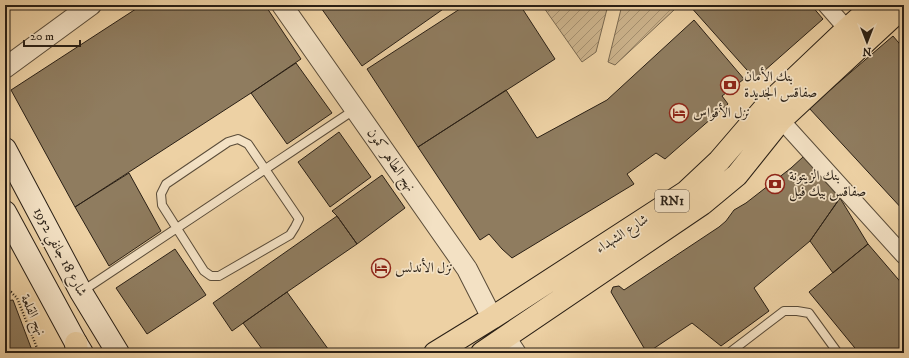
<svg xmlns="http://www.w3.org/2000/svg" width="909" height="358" font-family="'IM FELL DW Pica',Amiri,serif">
  <defs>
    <pattern id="garden-furrows" width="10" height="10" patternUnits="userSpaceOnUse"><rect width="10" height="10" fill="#ccb38c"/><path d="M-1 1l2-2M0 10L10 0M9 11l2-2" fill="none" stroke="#a69171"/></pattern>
  </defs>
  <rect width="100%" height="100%" fill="#edd1a4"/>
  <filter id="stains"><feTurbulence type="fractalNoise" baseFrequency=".005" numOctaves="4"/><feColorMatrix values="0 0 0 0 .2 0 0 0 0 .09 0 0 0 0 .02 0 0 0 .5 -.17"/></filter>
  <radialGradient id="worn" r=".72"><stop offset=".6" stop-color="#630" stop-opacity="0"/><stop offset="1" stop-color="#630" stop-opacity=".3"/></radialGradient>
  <path fill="url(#garden-furrows)" stroke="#7a6950" d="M542,5h66l-12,47 -14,10z
    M622,5h48l4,5 -59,55 -7,-3z"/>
  <path fill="#8f7c5f" stroke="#291f15" d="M142,5h123l36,54 -50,34 -176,114 -64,-117z
    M319,5h130l-87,61z
    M466,5h54l35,54 -137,88 -51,-78z
    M689,5h122l12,14 -68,60z
    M694,20l50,59 -22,17 6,8 -63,55 -9,-6 -29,21 7,10 -122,74 -10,-9 -13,-15 -9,6 -62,-93 88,-57 31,48 70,-38z
    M893,36l11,13v162l-95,-103z
    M296,63l36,50 -45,31 -36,-51z
    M339,132l32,45 -41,30 -32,-45z
    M803,157l37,41 -30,43 -56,47 15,23 -48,35 -29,-23 -45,30 -36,-61 2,-5 6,-1 5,4 95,-63 7,-6 8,-11 12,-7 45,-35z
    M129,173l32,58 -52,35 -34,-59z
    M382,175l23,33 -48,36 -20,-28 -5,-5z
    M840,198l28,46 -35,29 -23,-32z
    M337,216l20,28 -70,48 -55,39 -19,-28z
    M868,244l36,42v67h-45l-50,-61z
    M175,249l31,46 -59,39 -31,-46z
    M287,292l44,61h-66l-22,-30z
    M13,300l20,53h-28v-13l2,-1 -2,-5v-33z"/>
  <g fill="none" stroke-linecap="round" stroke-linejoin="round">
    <g stroke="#5a4c39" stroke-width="10">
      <path id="service" d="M238,139l10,5 51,75 -4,8 -5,8 -71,41h-8l-7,-5 -42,-66 -1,-11 5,-10 62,-42z
        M81,292l273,-182
        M729,353l55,-42h13l12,2 29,40"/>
    </g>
    <g stroke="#5a4c39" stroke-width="18">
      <path id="minor" d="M826,5l21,24
        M781,120l123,136
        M506,335l12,18"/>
    </g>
    <g stroke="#5a4c39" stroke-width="22">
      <path id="tertiary" d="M282,5l185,264 25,49
        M5,68l86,-63"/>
    </g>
    <g stroke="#291f15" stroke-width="24">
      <path id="secondary" d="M5,149l76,143 37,61
        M5,212l71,131 6,10"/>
    </g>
    <g stroke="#291f15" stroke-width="24">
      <path id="primary" d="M76,343l1,10
        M435,353l57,-35 194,-126 33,-31 49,-57 79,-75 27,-24
        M482,353l220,-149 35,-29 44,-55 123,-114"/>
    </g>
    <path stroke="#291f15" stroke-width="2.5" stroke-dasharray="1 2" stroke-linecap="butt" d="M5,293l6,-1 6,6 22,55"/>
    <use href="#service" stroke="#f3e1c4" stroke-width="8"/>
    <use href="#minor" stroke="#f3e1c4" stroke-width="16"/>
    <use href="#tertiary" stroke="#f3e1c4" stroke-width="20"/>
    <use href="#secondary" stroke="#f3e1c4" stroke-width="22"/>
    <use href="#primary" stroke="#edd1a4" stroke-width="22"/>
  </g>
  <defs>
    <g id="bank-ring" transform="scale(1)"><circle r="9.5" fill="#f3e1c4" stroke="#8f2418" stroke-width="1.5"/><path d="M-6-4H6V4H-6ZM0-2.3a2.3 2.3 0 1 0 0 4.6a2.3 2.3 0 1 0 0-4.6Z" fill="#8f2418"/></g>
    <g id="hotel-ring" transform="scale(1)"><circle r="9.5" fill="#f3e1c4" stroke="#8f2418" stroke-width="1.5"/><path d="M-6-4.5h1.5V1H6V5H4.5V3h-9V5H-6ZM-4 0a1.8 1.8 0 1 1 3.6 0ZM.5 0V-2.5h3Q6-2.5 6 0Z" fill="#8f2418"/></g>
  </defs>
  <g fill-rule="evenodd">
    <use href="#bank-ring" x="730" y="85"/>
    <use href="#hotel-ring" x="679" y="113"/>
    <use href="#bank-ring" x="775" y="184"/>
    <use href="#hotel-ring" x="381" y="268"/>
  </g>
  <g text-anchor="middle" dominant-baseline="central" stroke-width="3.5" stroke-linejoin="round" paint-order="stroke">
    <rect fill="#f3e1c4" stroke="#66594a" stroke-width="1" x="655" y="190" width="34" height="22" rx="3"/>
    <g font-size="13" font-weight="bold" fill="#291f15">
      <text x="672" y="201">RN1</text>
    </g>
    <g font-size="14" fill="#291f15" stroke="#f3e1c4" text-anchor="start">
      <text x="744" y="77">بنك الأمان<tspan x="744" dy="16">صفاقس الجديدة</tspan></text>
      <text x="693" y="113">نزل الأقواس</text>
      <text x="789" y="176">بنك الزيتونة<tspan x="789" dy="16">صفاقس بيك فيل</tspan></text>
      <text x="395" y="268">نزل الأندلس</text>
    </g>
    <g font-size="14" fill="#291f15" stroke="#f3e1c4">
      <text transform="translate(391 160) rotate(55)">نهج الطاهر كمون</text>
      <text transform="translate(622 234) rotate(-33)">شارع الشهداء</text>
      <text transform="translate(60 252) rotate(62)">شارع 18 جانفي 1952</text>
      <text transform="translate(33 315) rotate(66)">نهج القلعة</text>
    </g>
  </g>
  <rect width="909" height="358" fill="none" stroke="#edd1a4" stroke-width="20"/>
  <rect x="6" y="6" width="897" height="346" fill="none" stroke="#291f15" stroke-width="2"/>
  <rect x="10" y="10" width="889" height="338" fill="none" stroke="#291f15"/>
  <g transform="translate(867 42) rotate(180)" stroke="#f3e1c4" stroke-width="3" paint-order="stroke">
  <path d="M0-3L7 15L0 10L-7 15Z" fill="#291f15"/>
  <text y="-6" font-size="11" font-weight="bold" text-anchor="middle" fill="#291f15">N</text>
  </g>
  <path d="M24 40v6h56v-6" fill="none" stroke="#291f15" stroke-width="2"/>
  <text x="30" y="40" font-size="12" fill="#291f15" stroke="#f3e1c4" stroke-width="3" paint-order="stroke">20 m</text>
  <rect width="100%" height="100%" filter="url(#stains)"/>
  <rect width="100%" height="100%" fill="url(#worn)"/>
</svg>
